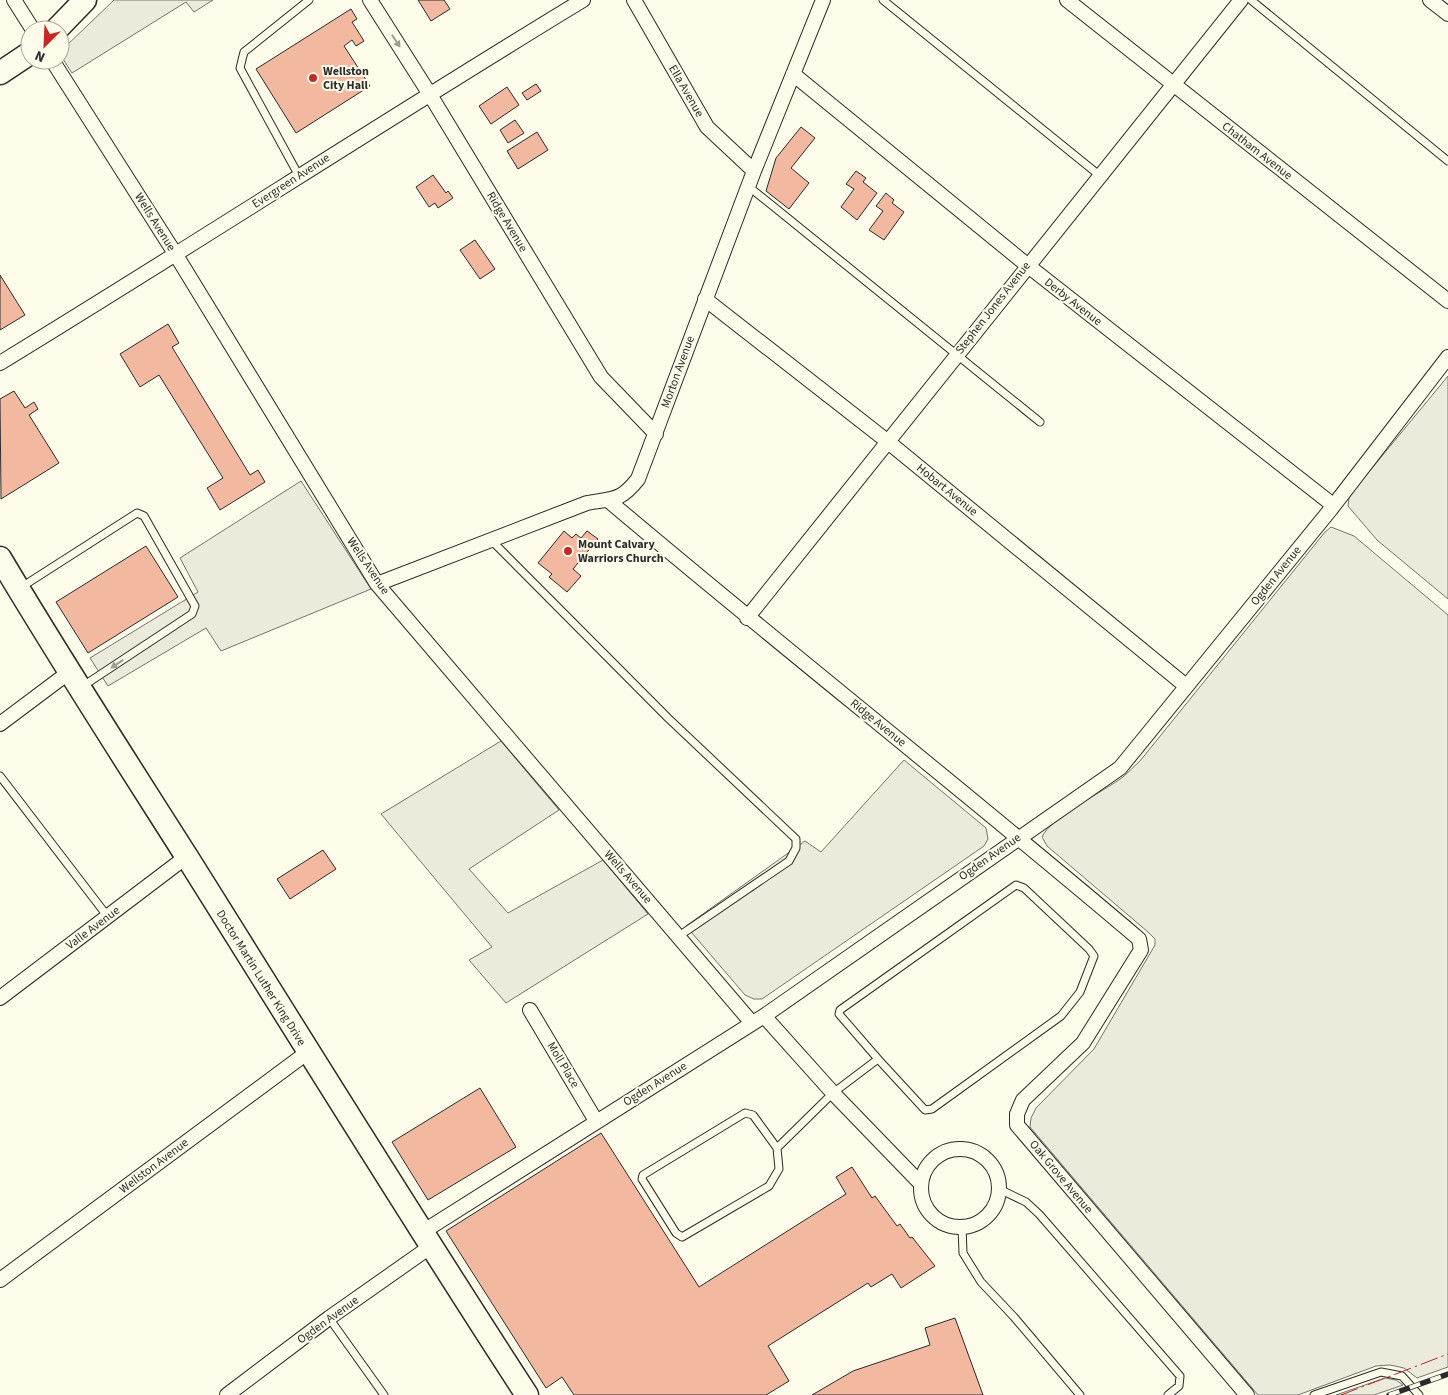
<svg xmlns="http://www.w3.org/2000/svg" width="1448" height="1395" font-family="'Source Sans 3',sans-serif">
  <rect width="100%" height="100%" fill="#fdfbea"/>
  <path fill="#ecebdb" stroke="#74746e" d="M114,0h99l-19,12 -8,-10 -114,71 -9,-14 1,-11z
    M1448,376v223l-71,-59 -29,-34 1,-8 5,-8z
    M301,481l70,108 -150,62 -15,-23 -98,58 -18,-28 108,-66 -18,-34z
    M1331,527l23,9 94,79v752l-31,11 -13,-10 -14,-3 -14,1 -78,29h-40l-228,-268 1,-9 5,-10 58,-59 61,-104v-6l-7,-7 -101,-86 -5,-9c9,-20 61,-45 81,-60 6,-5 11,-11 17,-16l185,-229z
    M501,741l58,69 -90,59 39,44 95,-53 45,54 -142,89 -37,-43 23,-13 -111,-133z
    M904,760l82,68 2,11 -4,7 -222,153h-8l-9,-4 -59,-69 119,-85 16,11z
    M1385,1378l11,2 7,5 -29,10h-38z"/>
  <path fill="#f2b8a0" stroke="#2b2b2b" d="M418,0h26l6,9 -19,12z
    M351,9l6,10 -5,3 12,19 -8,5 -4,-6 -8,6 26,40 -74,47 -40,-64z
    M536,84l5,7 -14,9 -5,-7z
    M507,87l12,18 -28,19 -12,-18z
    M515,120l9,13 -16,10 -8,-13z
    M801,127l14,11 -24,30 18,15 -20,26 -23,-18 10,-33z
    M537,132l11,18 -30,19 -11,-18z
    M856,171l10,7 -3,4 14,11 -20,27 -16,-13 13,-18 -8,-5z
    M433,175l13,18 2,-2 5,7 -15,10 -3,-5 -6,4 -13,-20z
    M886,193l8,7 -2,3 12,9 -20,28 -15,-10 14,-19 -7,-5z
    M475,240l20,29 -15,10 -20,-29z
    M0,275l25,40 -25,15z
    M168,324l11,19 -7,4 78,128 8,-5 7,12 -45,28 -13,-22 16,-10 -64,-103 -19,12 -20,-33z
    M14,391l11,17 9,-6 4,7 -9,6 30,48 -58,36 -1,-100z
    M564,531l8,7 4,-4 5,4 6,-7 11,8 -25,30 8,7 -14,16 -18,-15 3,-3 -14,-11z
    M146,546l32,51 -90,56 -32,-51z
    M323,850l13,19 -46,30 -13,-20z
    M480,1088l36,59 -88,53 -36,-58z
    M601,1133l98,154 147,-93 -10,-17 16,-10 20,31 3,-2 22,30 3,-2 10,14 2,-1 23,29 -34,22 -9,-14 -21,13 -3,-4 -100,63 21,35 -23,14h-192l-12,-18 -16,11 -100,-157z
    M955,1318l28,77h-171l41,-24 77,-26 -5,-17z"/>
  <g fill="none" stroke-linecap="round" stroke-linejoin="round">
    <g stroke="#2b2b2b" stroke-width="9">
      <path id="lane" d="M883,0l216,175
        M1251,0l197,161
        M299,176l-59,-108 4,-16 65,-52
        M748,186l292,236
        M491,540l177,178 128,121v9l-7,13 -110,75
        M20,588l117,-75 7,3 51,90 -3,8 -109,72
        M0,776l108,141
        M745,1113l8,2 24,33 2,21 -10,17 -87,51 -6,-4 -34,-54 1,-4z
        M777,1148l56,-55 45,-34 47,51 7,-1 129,-93 19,-24 14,-36 -5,-7 -65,-61 -8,-3 -176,125 -1,4 39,45
        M999,1189l27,13 13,12 141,162 -1,10 -11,9
        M962,1227l1,26 18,29 33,35 66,78
        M329,1318l55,77
        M1314,1395l67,-23 21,4 17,19"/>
    </g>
    <g stroke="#2b2b2b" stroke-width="16">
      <path id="street" d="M14,0l19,30
        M370,0l59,93 172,284 55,57
        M634,0l73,127 47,44
        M1067,0l381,301
        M1430,0l18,14
        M52,60l124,195 201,329 375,439
        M793,74l234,191 306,240
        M705,299l182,142 299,245
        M0,363c195,-119 387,-244 583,-363
        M609,501c175,148 356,290 530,438l2,11 -58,93 -60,57 -6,14v11l230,270
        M377,584l210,-81c26,-5 33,-1 51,-24l116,-308 69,-171
        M747,618l494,-618
        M0,724l68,-51
        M0,998l186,-141
        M530,1010l66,111
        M764,1016l69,77 88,91
        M921 1188a39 39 0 1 1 78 0a39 39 0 1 1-78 0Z
        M421,1233l343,-217 356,-248 211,-259 117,-152
        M0,1280l308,-228
        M227,1395l102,-77 101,-71"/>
    </g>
    <g stroke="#2b2b2b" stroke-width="25">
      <path id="primary" d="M56,30l29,-30
        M0,73l30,-20
        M0,558c60,101 124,200 187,299 113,180 224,360 340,538"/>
    </g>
    <use href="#lane" stroke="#fdfbea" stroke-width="7"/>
    <use href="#street" stroke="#fdfbea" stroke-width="14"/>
    <use href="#primary" stroke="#fdfbea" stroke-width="22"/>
    <g stroke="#2b2b2b" stroke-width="5.5">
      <path id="rail" d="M1389,1395l59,-21"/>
    </g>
    <use href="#rail" stroke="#fdfbea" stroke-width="4" stroke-dasharray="11" stroke-linecap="butt"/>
    <path stroke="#c62828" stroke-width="1" stroke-dasharray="18 4 2.5 4" stroke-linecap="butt" d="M1341,1395l107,-41"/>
  </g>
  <defs><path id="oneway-solid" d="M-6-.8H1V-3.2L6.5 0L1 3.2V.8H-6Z" transform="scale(1.25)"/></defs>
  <g fill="#9e9d94">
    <use href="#oneway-solid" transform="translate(396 41) rotate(57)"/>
    <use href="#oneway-solid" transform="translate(117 664) rotate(147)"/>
  </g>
  <g fill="#c62828" stroke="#fdfbea" stroke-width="2">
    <circle cx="313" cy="78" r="5"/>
    <circle cx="568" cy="551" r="5"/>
  </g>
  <g text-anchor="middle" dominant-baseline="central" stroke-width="4" stroke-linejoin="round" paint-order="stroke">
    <g font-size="12" font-weight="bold" fill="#2b2b2b" stroke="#fdfbea" text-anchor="start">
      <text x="323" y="71">Wellston<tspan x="323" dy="14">City Hall</tspan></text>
      <text x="578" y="544">Mount Calvary<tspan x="578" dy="14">Warriors Church</tspan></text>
    </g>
    <g font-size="12" fill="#2b2b2b" stroke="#fdfbea">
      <text transform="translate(686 91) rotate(60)">Ella Avenue</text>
      <text transform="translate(1257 151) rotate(38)">Chatham Avenue</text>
      <text transform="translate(291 181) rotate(-33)">Evergreen Avenue</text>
      <text transform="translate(155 222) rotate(58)">Wells Avenue</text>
      <text transform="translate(507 222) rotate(59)">Ridge Avenue</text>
      <text transform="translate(1073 302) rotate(38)">Derby Avenue</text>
      <text transform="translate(993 308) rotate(-52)">Stephen Jones Avenue</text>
      <text transform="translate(678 372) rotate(-70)">Morton Avenue</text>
      <text transform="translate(947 490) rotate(39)">Hobart Avenue</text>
      <text transform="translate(368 566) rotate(56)">Wells Avenue</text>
      <text transform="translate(1276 576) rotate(-51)">Ogden Avenue</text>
      <text transform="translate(878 723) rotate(39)">Ridge Avenue</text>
      <text transform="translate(990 857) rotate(-35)">Ogden Avenue</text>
      <text transform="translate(628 877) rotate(49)">Wells Avenue</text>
      <text transform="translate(93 928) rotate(-37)">Valle Avenue</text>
      <text transform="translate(261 978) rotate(58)">Doctor Martin Luther King Drive</text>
      <text transform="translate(563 1065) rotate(59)">Moll Place</text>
      <text transform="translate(655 1084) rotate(-32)">Ogden Avenue</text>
      <text transform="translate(154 1166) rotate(-37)">Wellston Avenue</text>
      <text transform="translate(1061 1177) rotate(50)">Oak Grove Avenue</text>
      <text transform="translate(328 1320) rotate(-36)">Ogden Avenue</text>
    </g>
  </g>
  <g transform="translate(45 45) rotate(204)"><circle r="24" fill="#fdfbea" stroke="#a9a89e"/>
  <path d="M0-4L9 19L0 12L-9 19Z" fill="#c62828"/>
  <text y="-8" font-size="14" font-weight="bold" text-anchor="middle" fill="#2b2b2b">N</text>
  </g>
</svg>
